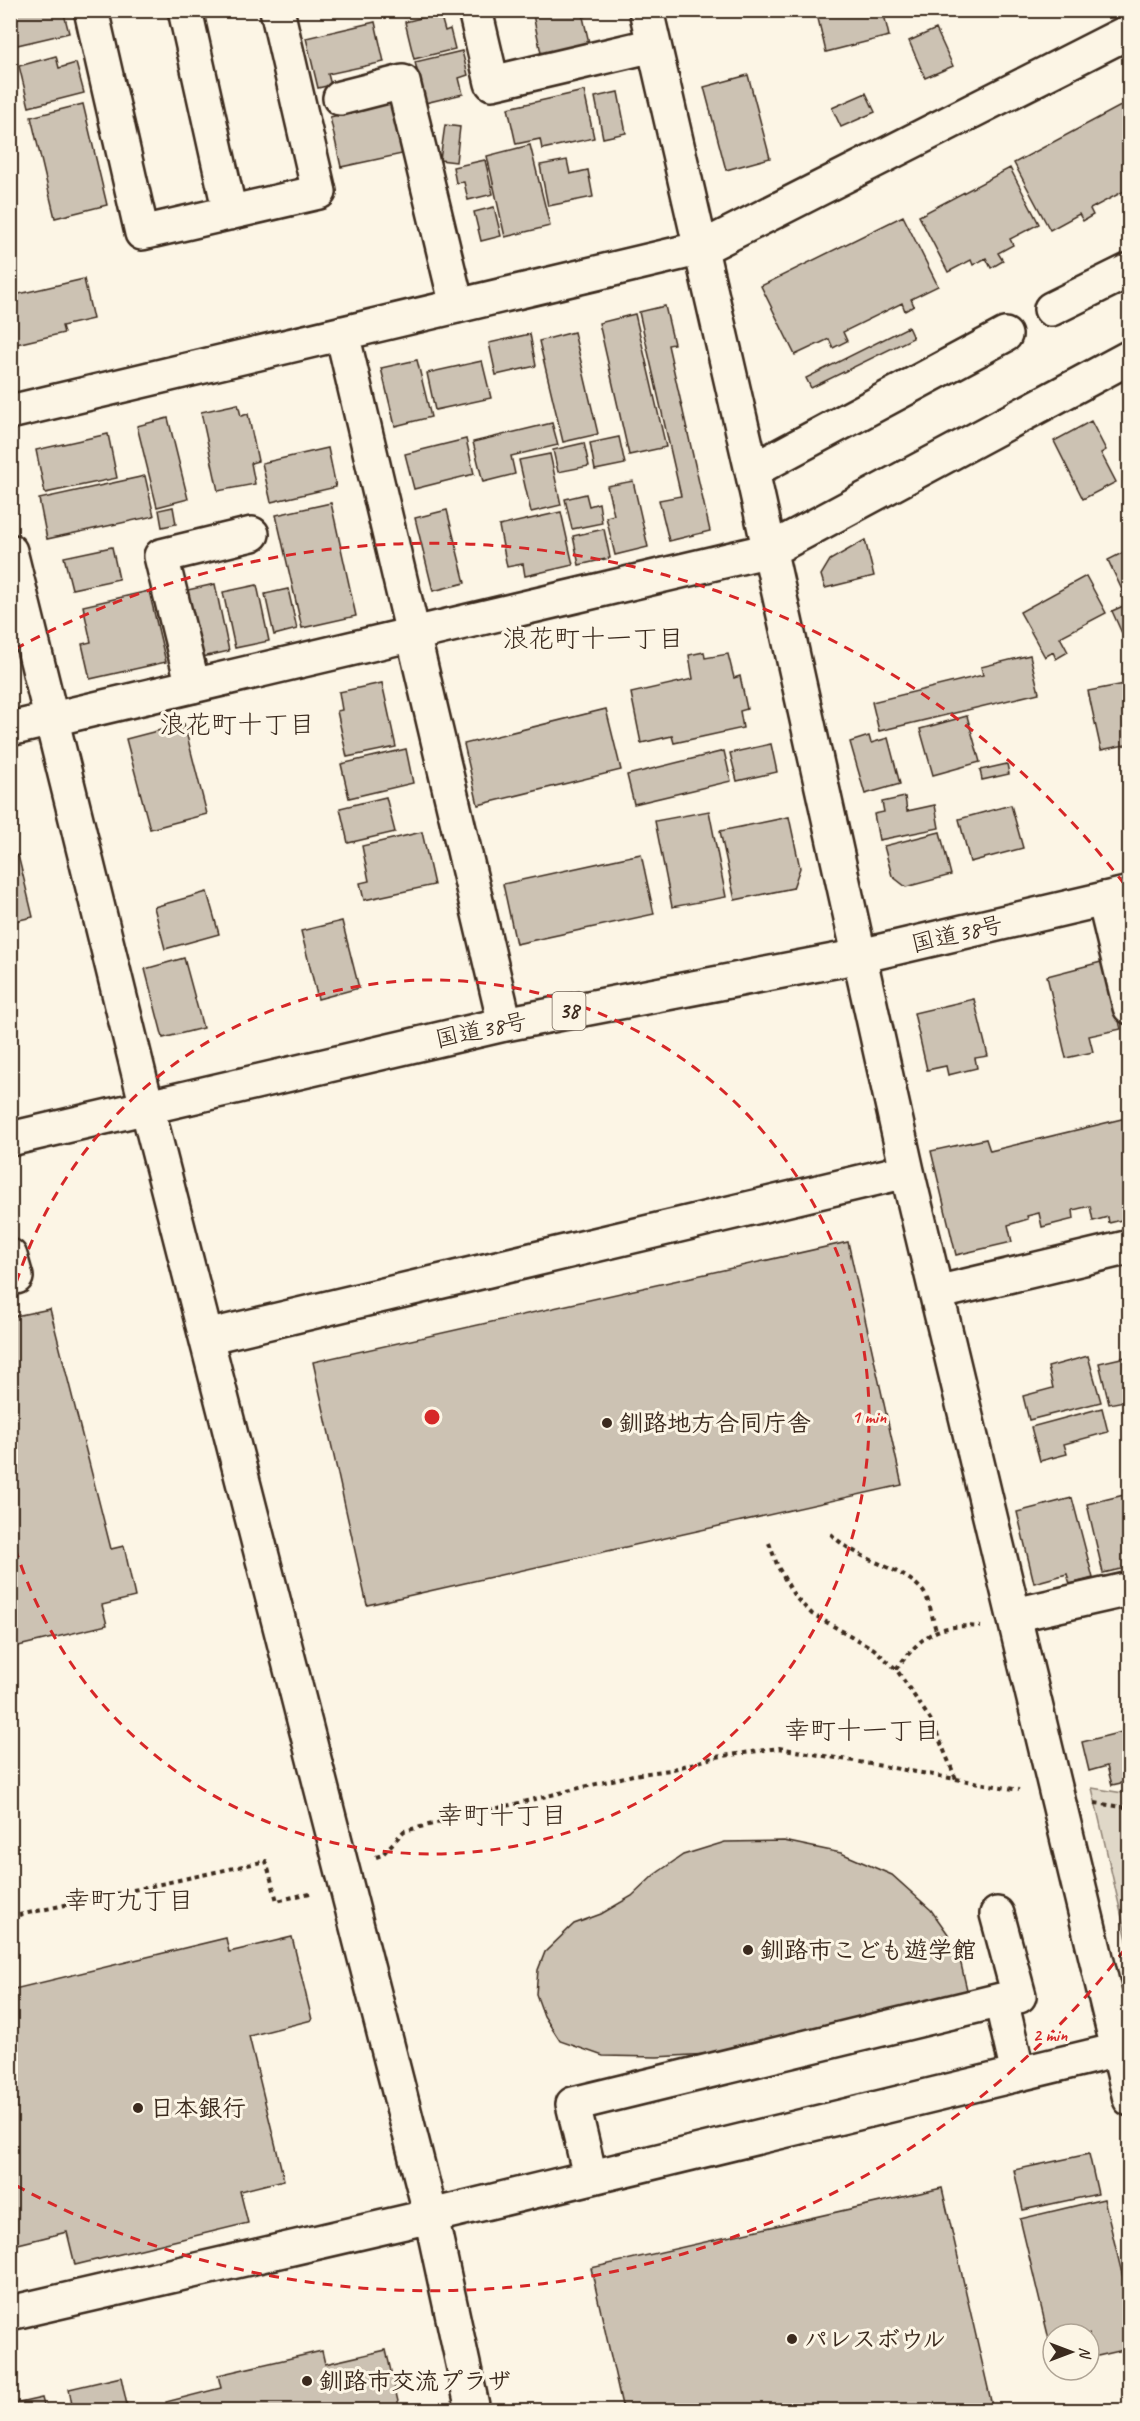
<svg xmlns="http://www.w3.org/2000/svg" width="1140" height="2421" font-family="Caveat,'Klee One',sans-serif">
  <rect width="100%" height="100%" fill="#fcf5e5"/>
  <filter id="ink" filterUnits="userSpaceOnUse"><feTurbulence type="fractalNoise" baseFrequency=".0167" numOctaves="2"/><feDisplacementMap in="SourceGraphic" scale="12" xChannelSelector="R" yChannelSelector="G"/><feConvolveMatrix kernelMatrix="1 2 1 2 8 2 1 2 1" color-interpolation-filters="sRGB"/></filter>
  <g filter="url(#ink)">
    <path fill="#e0d8c8" stroke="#8e8173" stroke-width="1.5" d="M1092,1788l37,6v154z"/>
    <path fill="#ccc2b3" stroke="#3b2a1e" stroke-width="1.5" d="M10,10h53l6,23 -56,13 -3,-12z
      M402,10h31l-29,7z
      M532,10h55l2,5 -6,2 7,30 -48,11z
      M816,10h67l6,26 -63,16z
      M440,13l5,18 5,-2 5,20 -41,10 -9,-37z
      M375,22l9,40 -56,12 3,11 -13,3 -12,-50z
      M936,29l17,37 -28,12 -16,-37z
      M462,51l6,24 -9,3 4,16 -38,9 -10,-41z
      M56,56l3,12 17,-5 8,30 -55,14 -10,-41z
      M748,75l22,83 -44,12 -22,-83z
      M584,91l10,47 -52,11 -2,-10 -24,5 -8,-36z
      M618,92l8,41 -23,5 -8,-41z
      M866,93l9,19 -34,15 -9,-19z
      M1130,101v87l-40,21 3,6 -10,6 -4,-7 -29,16 -36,-67z
      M391,103l11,51 -61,13 -11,-50z
      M83,104l24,101 -52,13 -24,-101z
      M445,125l15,2 -4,35 -16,-2z
      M530,145l20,81 -45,11 -18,-81z
      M485,160l8,34 -25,6 -4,-18 -8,1 -3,-16z
      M567,160l3,14 18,-4 5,27 -45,9 -8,-41z
      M1010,168l29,56 -29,15 3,6 -15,8 5,8 -12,7 -5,-10 -13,7 -2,-5 -23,12 -29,-56z
      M494,207l7,29 -20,5 -7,-29z
      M903,216l35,70 -27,13 3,7 -9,5 -3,-8 -59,29 4,9 -14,7 -4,-9 -34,16 -34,-69z
      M84,279l9,40 -31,7 2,7 -52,12 -2,-49z
      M665,306l9,38 -6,1 42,186 -41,10 -10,-41 22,-4 -42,-184z
      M635,314l31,133 -37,8 -30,-132z
      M908,327l5,11 -102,50 -5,-10z
      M574,332l24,102 -35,8 -24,-101z
      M530,334l6,32 -40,9 -7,-32z
      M417,360l14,57 -36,9 -14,-58z
      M482,361l9,37 -56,12 -8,-37z
      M238,404l3,12 7,-2 10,47 -7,2 4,21 -37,7 -17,-79z
      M168,418l20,81 -31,8 -20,-81z
      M1091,421l15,29 -5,3 15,29 -33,17 -29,-58z
      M552,423l6,22 -47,11 4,18 -32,8 -10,-40z
      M108,434l9,44 -72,15 -9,-43z
      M619,437l6,27 -30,6 -5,-27z
      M466,439l8,35 -60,15 -9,-35z
      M584,443l5,23 -31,6 -5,-22z
      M328,448l8,39 -65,15 -9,-39z
      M550,454l11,51 -30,7 -12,-52z
      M145,476l9,40 -107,23 -8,-40z
      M633,481l15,66 -33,8 -9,-38 8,-2 -7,-29z
      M586,494l3,12 10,-3 3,20 -30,6 -7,-30z
      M331,503l25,113 -54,12 -26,-113z
      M173,507l3,17 -14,3 -3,-17z
      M447,510l18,73 -32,8 -18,-73z
      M561,512l12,53 -48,11 -2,-12 -16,3 -8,-41z
      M604,529l6,29 -31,7 -6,-29z
      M865,540l9,36 -49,12 -4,-13 9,-15z
      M112,547l7,32 -47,10 -8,-32z
      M1130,549v45l-5,2 -17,-36z
      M1086,576l20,37 -46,24 8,15 -12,7 -3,-7 -8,5 -25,-45z
      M215,584l14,67 -31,7 -15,-67z
      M257,585l12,56 -34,7 -12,-56z
      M288,589l9,40 -23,6 -9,-41z
      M149,591l17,71 -76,17 -8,-35 9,-2 -8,-36z
      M1130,603v48l-18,-40z
      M704,652l1,6 23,-4 6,24 6,-2 7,33 -7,2 3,17 -69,15 -2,-7 -31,7 -10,-50 62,-14 -4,-24z
      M1030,655l9,38 -160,38 -7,-29 111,-27 -2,-8z
      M382,683l14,64 -49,10 -10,-46 5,-1 -3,-18z
      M1130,683v61l-29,6 -13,-59z
      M606,709l15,61 -143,35 -14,-61z
      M967,716l13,46 -47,13 -13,-46z
      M184,724l23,90 -57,15 -24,-90z
      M869,736l2,7 17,-5 12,46 -35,10 -15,-52z
      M771,744l6,28 -40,9 -7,-28z
      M406,749l7,34 -64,15 -8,-34z
      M724,751l7,30 -97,23 -7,-29z
      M1007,764l2,10 -27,6 -2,-10z
      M386,797l9,35 -47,11 -8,-35z
      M905,797l2,14 28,-6 4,23 -60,12 -5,-26 10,-2 -2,-10z
      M1011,805l12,43 -53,14 -11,-43z
      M709,811l17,86 -54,10 -17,-86z
      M789,817l11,51 -7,20 -58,12 -15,-69z
      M422,832l12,53 -70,15 -4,-17 9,-2 -7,-35z
      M940,832l11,43 -45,12 -14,-11 -8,-30z
      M641,854l13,60 -138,30 -13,-60z
      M18,855l15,62 -23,5v-65z
      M207,892l12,42 -54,15 -11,-42z
      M342,921l17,67 -41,11 -17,-68z
      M184,958l19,70 -40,10 -18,-69z
      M1105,961l16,68 -32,7 4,16 -27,6 -19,-82z
      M974,999l14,57 -13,2 2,10 -29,7 -2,-9 -19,4 -13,-57z
      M1130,1117v101l-21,5 -1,-6 -15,4 -3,-15 -17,4 1,9 -32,8 -3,-14 -12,3 1,3 -20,6 4,17 -56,13 -25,-104 55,-12 4,12z
      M848,1242l54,243 -535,120 -54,-243z
      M50,1309l61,240 13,-3 11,51 -33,8 5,20 -97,23v-331z
      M1088,1356l13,46 -72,18 -6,-24 30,-8 -5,-21z
      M1130,1356v44l-21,4 -10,-41z
      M1102,1408l6,24 -44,12 3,10 -27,7 -9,-34z
      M1124,1495l6,26v46l-27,6 -16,-69z
      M1072,1498l21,80 -23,6 -3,-10 -33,9 -17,-71z
      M1130,1730v51l-18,4 -5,-19 -18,5 -7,-29z
      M784,1841l57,12 51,22 39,35 17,24v18l9,-5 11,47 -226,58 -85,5 -54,-1 -43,-15 -16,-25 -8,-22 2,-24 7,-18 29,-28 27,-10 31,-18 22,-21 29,-20 42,-13z
      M292,1937l20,83 -63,16 35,144 -44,11 8,32 -173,42 -8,-33 -57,14v-256l216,-52 3,14z
      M1089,2154l9,40 -75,16 -9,-40z
      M942,2188l51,222h-370l-32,-142z
      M1104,2199l26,108v31l-4,1 2,10 -39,9v-24h-36v22l-33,-137z
      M386,2350l14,60h-232l-2,-8 55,-14 -3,-13 104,-24 3,13z
      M121,2377l7,33h-55l-4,-21z
      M42,2398l3,11 9,-2 1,3h-44l-1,-5z"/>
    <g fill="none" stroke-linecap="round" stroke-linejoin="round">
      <g stroke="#3b2a1e" stroke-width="38">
        <path id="minor" d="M91,10l51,223 177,-41 -42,-182
          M185,10l45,203
          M475,10l17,73 162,-38
          M646,10l106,461 155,700 223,928
          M340,98l63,-16 54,224
          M1051,309l79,-39
          M342,333l163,691
          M10,412l692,-164 428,-217
          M752,471l253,-136
          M10,551l137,556 284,1109 42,194
          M193,686l-32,-130 91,-22
          M10,729l760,-179 360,-193
          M1104,899l26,108
          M10,1256l6,21
          M936,1293l194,-46
          M206,1337l701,-166
          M1014,1615l116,-26
          M997,1914l22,82 -18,4
          M590,2176l-17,-72 428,-104 17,74
          M10,2313l421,-97 687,-166"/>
      </g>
      <g stroke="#3b2a1e" stroke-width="38">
        <path id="highway" d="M10,1139l495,-115 355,-68 270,-63"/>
      </g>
      <path stroke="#3b2a1e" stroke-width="4" stroke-dasharray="4.5 4.5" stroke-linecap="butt" d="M831,1534c26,27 70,32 91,56 8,9 10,29 14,40
        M769,1543l9,24 17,30 17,17 62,35 22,20 36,53 24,57
        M896,1669c27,-34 40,-46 85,-42
        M1095,1803l35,5
        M376,1857l6,-2 22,-24 229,-56 37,-5 46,-13 63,-9 240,42
        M10,1917l256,-56 11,40 37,-9"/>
      <use href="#minor" stroke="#fcf5e5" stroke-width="33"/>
      <use href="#highway" stroke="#fcf5e5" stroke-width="33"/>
    </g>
  </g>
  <g fill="none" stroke="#d62828" stroke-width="3" stroke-dasharray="10 8">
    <path d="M11 1300A437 437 0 1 1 11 1534"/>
    <path d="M1125 1949A874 874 0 0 1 15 2185M15 649A874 874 0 0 1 1125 885"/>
  </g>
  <g fill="#3b2a1e" stroke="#fcf5e5" stroke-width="2">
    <circle cx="607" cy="1423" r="6"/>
    <circle cx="748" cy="1950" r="6"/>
    <circle cx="138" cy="2108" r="6"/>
    <circle cx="792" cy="2339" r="6"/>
    <circle cx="307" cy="2381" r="6"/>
  </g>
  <g text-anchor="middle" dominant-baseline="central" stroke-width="6" stroke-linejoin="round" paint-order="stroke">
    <rect fill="#fcf5e5" stroke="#75675a" stroke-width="1.5" x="552.5" y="992" width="33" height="38" rx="4.5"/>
    <g font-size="22" font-weight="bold" fill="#3b2a1e">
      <text x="569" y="1011">38</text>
    </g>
    <g font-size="24" fill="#3b2a1e" stroke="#fcf5e5">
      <text transform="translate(957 934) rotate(-13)">国道38号</text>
      <text transform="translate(481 1030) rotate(-12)">国道38号</text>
    </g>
    <g font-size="24" font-weight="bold" fill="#3b2a1e" stroke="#fcf5e5" text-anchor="start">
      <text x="619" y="1423">釧路地方合同庁舎</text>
      <text x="760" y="1950">釧路市こども遊学館</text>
      <text x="150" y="2108">日本銀行</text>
      <text x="804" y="2339">パレスボウル</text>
      <text x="319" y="2381">釧路市交流プラザ</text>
    </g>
    <g font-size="26" fill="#3b2a1e" stroke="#fcf5e5">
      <text x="593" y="638">浪花町十一丁目</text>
      <text x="237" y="724">浪花町十丁目</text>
      <text x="862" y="1730">幸町十一丁目</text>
      <text x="502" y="1815">幸町十丁目</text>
      <text x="129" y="1900">幸町九丁目</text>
    </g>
  </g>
  <circle cx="432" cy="1417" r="9" fill="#d62828" stroke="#fcf5e5" stroke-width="3"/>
  <g font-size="18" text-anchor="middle" font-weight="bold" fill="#d62828" stroke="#fcf5e5" stroke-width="6" stroke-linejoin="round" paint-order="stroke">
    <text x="869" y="1423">1 min</text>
    <text x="1050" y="2041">2 min</text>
  </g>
  <rect width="1140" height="2421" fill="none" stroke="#fcf5e5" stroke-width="36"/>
  <rect x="18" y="18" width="1104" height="2385" fill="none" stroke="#3b2a1e" stroke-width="2" filter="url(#ink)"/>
  <g transform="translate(1071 2352) rotate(90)"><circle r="28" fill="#fcf5e5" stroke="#afa495" stroke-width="1.5"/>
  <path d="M0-4.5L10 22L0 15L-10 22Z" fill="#3b2a1e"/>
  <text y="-9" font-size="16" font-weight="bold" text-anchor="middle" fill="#3b2a1e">N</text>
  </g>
</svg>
